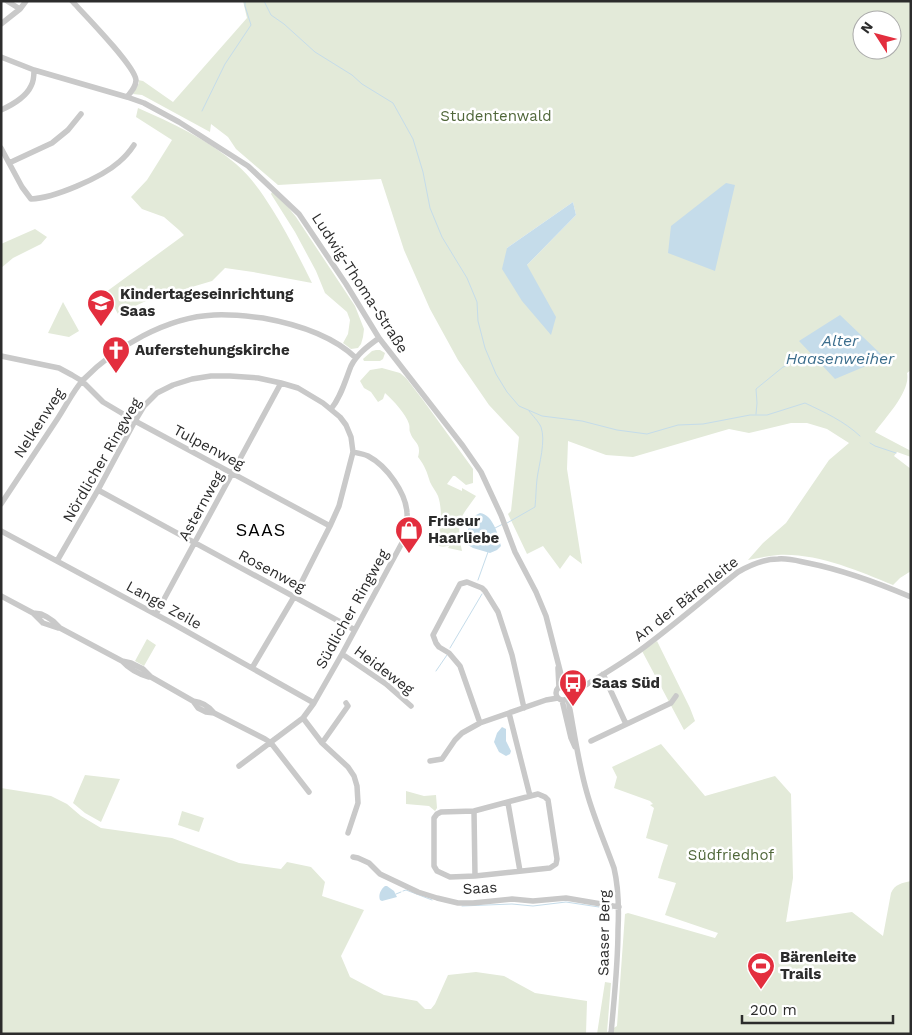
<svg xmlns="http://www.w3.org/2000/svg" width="912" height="1035" font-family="'Work Sans',sans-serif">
  <rect width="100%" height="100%" fill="#fff"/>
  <path fill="#e3ead9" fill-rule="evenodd" d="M243,1h668v369l-4,3c4,18 -21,44 -32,59l36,19v6l-14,-5 -3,4 17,13v102l-11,7 -7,7c-35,-14 -75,-32 -115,-30 -10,1 -20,3 -30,5l15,-17 23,-20 43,-63 20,-17 -22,-14 -20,-6h-16l-42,10 -20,-4 -96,28 -27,-2 -38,-14 -1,28 15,95 -12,-9 -10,14 -17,-23 -16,8 -19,-40 3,-3 8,-74 -30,-32 -31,-45 -28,-51 -26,-59 -23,-71 -103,6 -42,-36 -8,-12 -17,-13 -1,8 -68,-37 -9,-1 6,-11 -1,-3 5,1 30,21 74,-84zM862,20h30v30h-30zM573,202l3,13 -49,50 -20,-17z
    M138,108c34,15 69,31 98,56 15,13 26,29 36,45 15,24 27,48 40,74l-59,-11 -28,-4 -13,13 -64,19 -30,14 -12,-22 78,-57 -5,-5 -15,-13 -22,-8 -11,-12 16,-17 25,-40 -36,-23z
    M275,191l21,26 59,89 9,23 -1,8 -2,7 -3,4 -7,1 -8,-6 5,-9 2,-14 -3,-8 -22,-19 -9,-22 -21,-39 -24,-38 1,-2z
    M35,229l12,8 -6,7 -28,14 -12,10v-24z
    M63,302l16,29 -10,6 -21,-4z
    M376,350h4l5,3 -2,6 -3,2h-16l-1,-2 9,-8z
    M382,368l18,5 6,5 17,22 50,69v14l-7,2 -11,-9h-2l-6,8 15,7v-3l14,8c-5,8 -14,17 -16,26 -2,9 0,20 2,29l-14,-3 2,-3c-6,2 -8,3 -14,-1 5,-14 7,-33 2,-48 -2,-5 -6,-9 -8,-14 -3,-10 -5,-16 -12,-25 4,-15 -5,-14 -8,-25 -1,-2 0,-5 -1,-8 -3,-10 -16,-24 -24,-31l-2,6 -5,3 -7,-10 -7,-4 -4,-7 10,-11z
    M147,639l9,6 -12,21 -9,-5z
    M657,641l33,67 5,13 -11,9 -42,-79z
    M661,744l44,52 70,-20 16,18 2,84 -7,44 66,-10 31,24 8,-43c4,-9 11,-10 20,-12v153h-314l8,-52 6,1 -4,49 10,-6 8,-112 3,-1 87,25 3,-5 -53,-18 11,-32 -18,-5 3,-11 7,-22 -22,-7 8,-30 -4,-3 3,-1 -3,-3 -36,-13 3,-11 -5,-10z
    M85,775l35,4 -19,43 -16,-9 -12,-10z
    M1,788l50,8 16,8 14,12 20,12 71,10 67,25 42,6 6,-7 24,5 14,15 -3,14 42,14 -23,46 9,21 34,18 33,6 8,8h6l4,-5 13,-29 28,-3 28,4 31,17 52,8 -1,33h-585z
    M406,791l18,5 12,-1 1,13 -2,3 -6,-5 -23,-2z
    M182,811l22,7 -5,14 -21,-7z"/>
  <path fill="#c5dcea" d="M726,183l9,2 -20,86 -47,-18 3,-27z
    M573,202l3,13 -49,50 29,52 -5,18 -29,-34 -20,-32 5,-21z
    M840,315l45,43 -50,21 -36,-38z
    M480,513c13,2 18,21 21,33l-4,4 -7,3 -17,-5 -5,-3c-1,-12 -1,-27 12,-32z
    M502,727l4,2v12l5,10 -1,3 -4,2 -7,-4 -5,-10 3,-9z
    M385,886h2l7,5 3,6 -15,4 -2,-1c-2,-5 1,-11 5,-14z"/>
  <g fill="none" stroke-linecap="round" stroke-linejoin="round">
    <path stroke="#c5dcea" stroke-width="1" d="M264,1l7,14 13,9 31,28 37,23 10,9 31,19 20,36 10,33 7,36 12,29 25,41 10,24 1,19 7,27 11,26 11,18 12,14 23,10 40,5 35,9 30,4 31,-9 25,-1 47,-9h17l38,-12c19,9 39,18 55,33
      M202,111l23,-47 26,-39 -6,-19v-5
      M809,358l4,-2
      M756,414l1,-11 -1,-14 27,-22 18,-7
      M870,443l5,3 21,7
      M507,523l28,-16c1,-10 1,-19 2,-28 2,-15 9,-38 4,-52 -2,-5 -9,-12 -12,-16
      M495,528l8,-4
      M478,580l10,-28
      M450,648l32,-54
      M436,671l11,-16
      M403,891l3,-1 26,10
      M396,894l5,-2
      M462,906l50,-2 21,2 33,-4 46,7"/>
    <path stroke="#c9c9c9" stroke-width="5.5" d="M7,1l13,8
      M72,1c12,13 63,65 64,79 0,7 -5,12 -9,17
      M1,24l19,-15 6,-8
      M1,57l33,13 93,27 17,6 35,19 69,44 51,48 47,70 33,54 84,108 18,26 20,43 14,37 21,40 10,24 18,70
      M1,110c11,-5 25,-13 30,-24 3,-5 3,-11 3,-16
      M1,148l21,39 9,12c23,-1 70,-21 88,-37 6,-5 11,-11 15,-17
      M9,163l43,-20 16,-13 13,-16
      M1,356l58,12 13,7 10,6 21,21 32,19 195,105
      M331,409c10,-12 14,-28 20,-43 6,-12 17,-20 28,-28
      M98,490l257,140
      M1,504c19,-29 38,-57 57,-86 8,-12 15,-27 25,-38 32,-33 84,-63 131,-65 16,-1 33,1 49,3 33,6 69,17 93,40
      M1,531l169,91 144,81
      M57,561l41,-71 37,-69 9,-15 13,-13 16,-8 19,-6 19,-3h19l28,2 23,5 17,5 25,15 17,14 6,8 5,12 2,15 -14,54 -9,20 -36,71 -42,71
      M1,596l32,17 8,1 6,3 6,4 7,7 62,33c8,9 16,13 27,16
      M33,613l10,10 15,5
      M156,614l125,-231
      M342,654l44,30 25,22
      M122,661l9,2 12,6 8,8 42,24 5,7 8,4 8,1 51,26 6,4 38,49
      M558,668l1,20
      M603,674l23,50
      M556 693a7 7 0 1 1 14 0a7 7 0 1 1-14 0Z
      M570,692h4c22,-13 44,-26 65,-41 34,-25 66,-53 99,-79 12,-7 26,-13 40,-13 10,-1 20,2 30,4 35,7 70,20 103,34
      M568,699c6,31 10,63 19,94 7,25 18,50 27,75 5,21 5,41 4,62 0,35 -4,69 -7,104
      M562,700l9,38 4,9
      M193,701c9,1 15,4 21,12
      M509,713l21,83
      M303,718l19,25 26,24 6,9 3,10 1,17 -10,30
      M480,723l-20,-57 -11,-13 -10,-6 -3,-4 -3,-8 27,-51 7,-2 15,6 3,3 13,21 14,43 12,53
      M591,741l80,-38 5,-7
      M322,743l26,-37 -2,-3
      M430,761l12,-2 13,-19 7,-7 18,-10 66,-23 12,-2
      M239,766l64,-48 11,-15 28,-49 61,-113c2,-9 5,-18 4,-28 -1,-20 -20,-47 -39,-57 -4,-2 -10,-3 -15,-4
      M538,794l7,3 3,3 9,59 -1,5 -6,4 -75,8 -25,1 -13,-6 -3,-5v-48l3,-4 4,-2 33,-1z
      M508,803l12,68
      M474,811l1,65
      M353,857l5,1 11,5 11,11 38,18 19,6 21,5h15l39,-4 21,2 33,-3 53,9"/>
  </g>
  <defs>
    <g id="school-pin" transform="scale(1.4375)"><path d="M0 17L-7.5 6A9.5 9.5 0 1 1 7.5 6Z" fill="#e32e3e" stroke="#fff"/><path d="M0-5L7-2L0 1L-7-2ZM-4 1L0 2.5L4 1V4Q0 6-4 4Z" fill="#fff"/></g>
    <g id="church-pin" transform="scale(1.4375)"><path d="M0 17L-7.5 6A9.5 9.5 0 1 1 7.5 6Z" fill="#e32e3e" stroke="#fff"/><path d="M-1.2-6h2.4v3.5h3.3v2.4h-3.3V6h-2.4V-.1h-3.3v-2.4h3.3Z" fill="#fff"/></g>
    <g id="shop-pin" transform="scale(1.4375)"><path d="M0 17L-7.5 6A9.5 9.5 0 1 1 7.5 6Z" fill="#e32e3e" stroke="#fff"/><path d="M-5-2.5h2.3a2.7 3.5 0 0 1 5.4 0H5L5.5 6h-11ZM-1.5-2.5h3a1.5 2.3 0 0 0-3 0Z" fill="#fff"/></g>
    <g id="bus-pin" transform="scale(1.4375)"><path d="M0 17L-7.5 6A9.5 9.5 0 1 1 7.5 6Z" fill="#e32e3e" stroke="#fff"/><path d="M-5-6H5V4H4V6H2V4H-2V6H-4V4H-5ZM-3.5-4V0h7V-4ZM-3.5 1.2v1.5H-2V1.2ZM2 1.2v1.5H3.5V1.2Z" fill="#fff"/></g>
    <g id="stadium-pin" transform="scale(1.4375)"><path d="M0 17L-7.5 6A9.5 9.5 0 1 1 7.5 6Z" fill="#e32e3e" stroke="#fff"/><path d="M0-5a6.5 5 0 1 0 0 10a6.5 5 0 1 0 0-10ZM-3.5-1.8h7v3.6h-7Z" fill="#fff"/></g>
  </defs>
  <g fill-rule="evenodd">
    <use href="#school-pin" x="101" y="303"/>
    <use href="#church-pin" x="116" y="350"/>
    <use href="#shop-pin" x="409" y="530"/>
    <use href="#bus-pin" x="573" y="683"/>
    <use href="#stadium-pin" x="761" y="966"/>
  </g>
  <g text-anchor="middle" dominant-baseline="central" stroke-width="5" stroke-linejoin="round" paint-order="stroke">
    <g font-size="15" fill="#50673a" stroke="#fff">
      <text x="496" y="116">Studentenwald</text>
      <text x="731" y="855">Südfriedhof</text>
    </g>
    <g font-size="15" fill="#2c2c2c" stroke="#fff">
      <text transform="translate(360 283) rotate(57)">Ludwig-Thoma-Straße</text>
      <text transform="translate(39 423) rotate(-57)">Nelkenweg</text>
      <text transform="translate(209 447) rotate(28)">Tulpenweg</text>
      <text transform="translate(102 460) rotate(-60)">Nördlicher Ringweg</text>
      <text transform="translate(201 506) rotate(-61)">Asternweg</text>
      <text transform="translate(272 571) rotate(28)">Rosenweg</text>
      <text transform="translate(686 599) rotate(-38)">An der Bärenleite</text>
      <text transform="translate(164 605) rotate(29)">Lange Zeile</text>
      <text transform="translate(352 609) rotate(-61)">Südlicher Ringweg</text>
      <text transform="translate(384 670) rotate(37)">Heideweg</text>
      <text transform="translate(480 888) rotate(-3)">Saas</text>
      <text transform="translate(604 933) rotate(-89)">Saaser Berg</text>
    </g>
    <g font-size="15" font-weight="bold" fill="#2c2c2c" stroke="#fff" text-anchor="start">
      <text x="120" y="294">Kindertageseinrichtung<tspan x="120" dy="17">Saas</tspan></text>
      <text x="135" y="350">Auferstehungskirche</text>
      <text x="428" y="521">Friseur<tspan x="428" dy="17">Haarliebe</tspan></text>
      <text x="592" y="683">Saas Süd</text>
      <text x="780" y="957">Bärenleite<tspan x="780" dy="17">Trails</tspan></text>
    </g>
    <g font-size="16" font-style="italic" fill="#3c6e8d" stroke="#fff">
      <text x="840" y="340">Alter<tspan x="840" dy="18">Haasenweiher</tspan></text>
    </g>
    <g font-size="18" letter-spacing="1" fill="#000" stroke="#fff">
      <text x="261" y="529">SAAS</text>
    </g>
  </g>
  <rect width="912" height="1035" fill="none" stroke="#2c2c2c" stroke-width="5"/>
  <g transform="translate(877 35) rotate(306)"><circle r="24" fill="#ffffff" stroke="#ababab"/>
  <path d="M0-4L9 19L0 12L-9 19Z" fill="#e32e3e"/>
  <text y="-8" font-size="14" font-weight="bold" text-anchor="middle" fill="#2c2c2c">N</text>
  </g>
  <path d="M742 1015v8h151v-8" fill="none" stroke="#2c2c2c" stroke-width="2.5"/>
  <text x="750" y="1015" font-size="15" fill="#2c2c2c" stroke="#ffffff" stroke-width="4" paint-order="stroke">200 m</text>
</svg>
